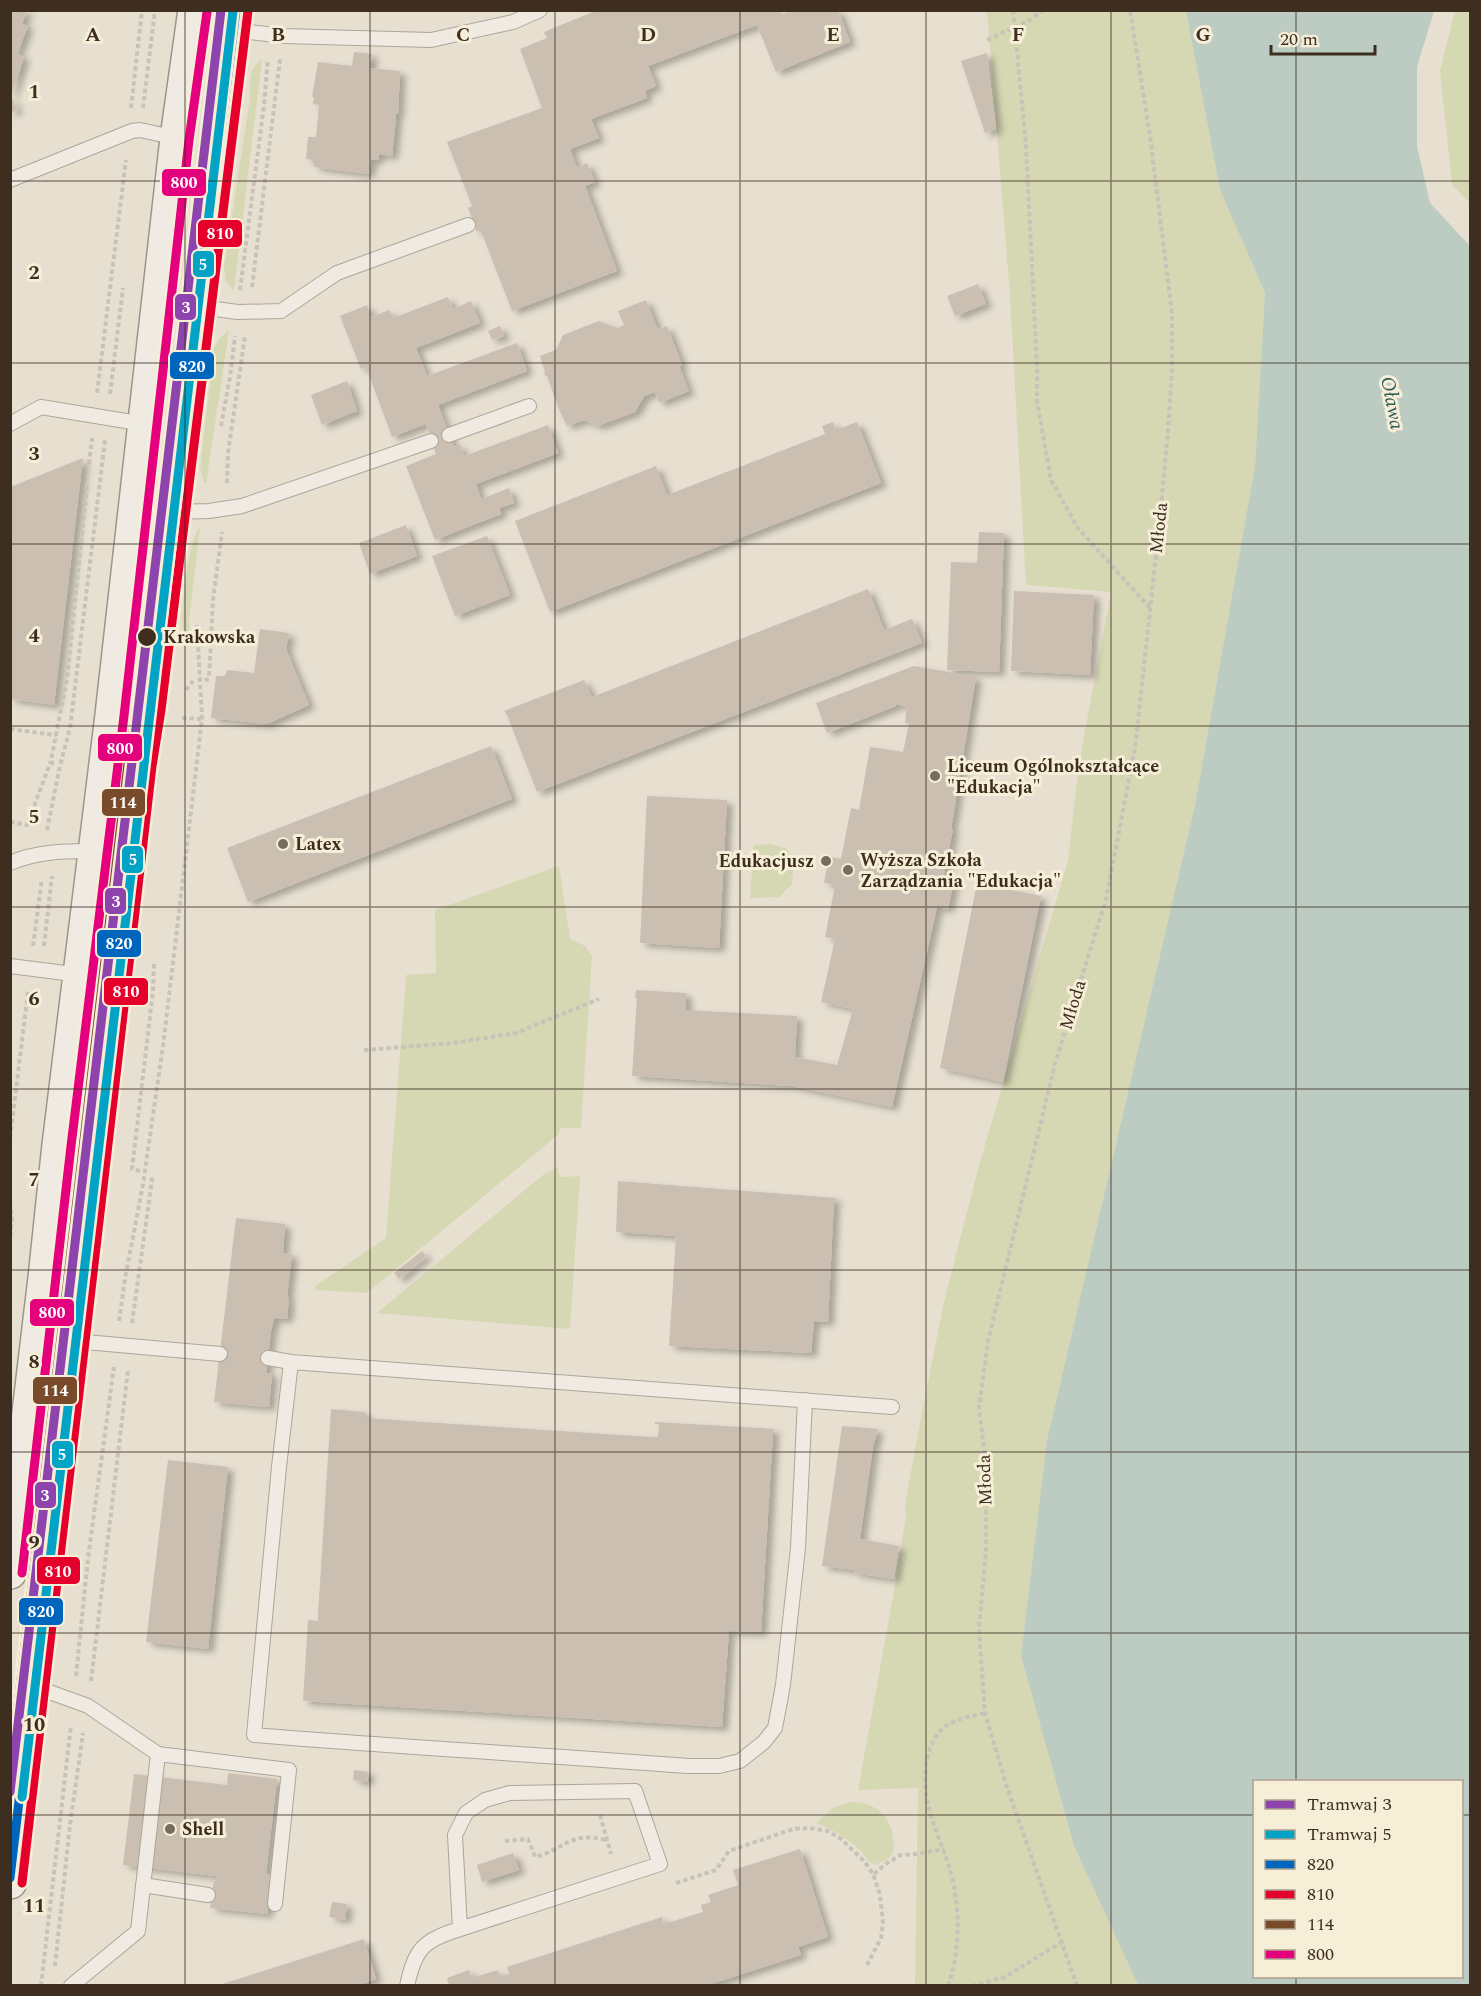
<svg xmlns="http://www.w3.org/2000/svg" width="1481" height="1996" font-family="Spectral,serif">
  <defs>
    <filter id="shadow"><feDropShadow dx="6" dy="4" stdDeviation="3" flood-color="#0004"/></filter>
  </defs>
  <rect width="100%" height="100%" fill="#e7e0d1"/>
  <path fill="#d6d7b3" d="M987,11h199l34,179 45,103 -10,173 -60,339 -148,635 -26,216 53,190 64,139h-223l3,-197 -60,2 38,-210 10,-65 -1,-10 11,-61 27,-138 35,-137 90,-309 11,-97 32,-171 -85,-7 -16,-289z
    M1455,11h15v192l-18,-18 -12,-114z
    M262,59l-28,232 -8,-10 -2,-14 26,-169c0,-16 -2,-29 12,-39z
    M229,330l-23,154 -3,-4 -3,-12 14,-119 5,-10z
    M200,528l-11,93 1,21c-3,-5 -7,-10 -8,-17 0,-17 6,-87 18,-97z
    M771,844l16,5 5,8 2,9 -2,18 -13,13 -29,1 4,-53z
    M559,866l11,73 15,7 7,10 -11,172h-21l-1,6 -192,159 -51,-3 -1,-4 71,-48 20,-263 30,-2 -1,-63z
    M557,1167l3,10 20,-1 -10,153 -193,-16 167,-139z
    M849,1802c33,-1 48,22 44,52 -5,4 -10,9 -17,10 -7,0 -10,-7 -14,-12 -14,-13 -28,-22 -46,-29l17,-15z"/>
  <path fill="#bcccc2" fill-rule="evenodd" d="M1186,11h248l-17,56v79l13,57 40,43v1739h-332l-64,-139 -53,-190 26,-216 148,-635 60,-339 10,-173 -45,-103zM1254,1782h208v194h-208z"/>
  <path fill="#cbbfb2" filter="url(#shadow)" d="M10,10h17l-5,14 6,2 -11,28 7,3 -13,39 6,14 -7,3z
    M598,10h182l2,5 8,-5h48l12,32 -74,30 -19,-47 -109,41 8,20 -11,5 2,7 -56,21 8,19 -29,11 7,19 10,-5 8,19 -10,4 32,85 -105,40 -31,-80 -4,1 -9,-24 4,-2 -25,-64 95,-34 -22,-59 27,-11 -3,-6z
    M354,52l18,2 -2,14 30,3 -2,43h-2v4l-4,38 -13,-2 -1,6h-7l-2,14 -55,-7v-7l-8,-1 2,-22h8l3,-32 -6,-1 1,-7h-2l6,-35 34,4z
    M987,53l9,76 -11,4 -24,-72z
    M978,284l8,20 -31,12 -8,-20z
    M448,297l5,12 18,-8 9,22 -64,25 11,28 90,-33 10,28 -89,34 16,42 6,-2 4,11 84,-31 10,28 -82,31 5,15 28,-11 5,15 -15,5 2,6 -66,26 -29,-74 30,-12 -10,-30 -34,13 -26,-70 -5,2 -21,-53 27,-11 4,12 18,-7 4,8z
    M646,300l12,30 9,-4 15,39 -3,1 10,25 -30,12 -4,-11 -11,4 -9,16 -37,14 -14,-6 -17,6 -7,-14 -13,-36h-2l-1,-4h1l-5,-16 16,-6 7,-15 36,-14 18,7 7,-3 -6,-14z
    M500,326l4,10 -12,4 -4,-9z
    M347,381l10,30 -35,14 -11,-30z
    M833,422l3,8 21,-8 24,61 -331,129 -35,-91 141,-55 11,29 158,-61 -3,-8z
    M83,458l-29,247 -44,-6v-212z
    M406,525l11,31 -47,18 -11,-31z
    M979,532l25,1 -5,139 -52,-2 4,-108 26,1z
    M487,536l23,59 -55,21 -23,-60z
    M868,589l16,41 28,-11 10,24 -385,149 -30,-77 -3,-4 80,-31 8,17z
    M1014,591l80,4 -4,80 -79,-4z
    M260,629l29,4 -3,16 23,56 -42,19 -56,-6 5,-42h9l2,-6 27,3z
    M914,666l62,11 -25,152h2l-10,50 11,2 -6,28 -11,-2 -45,200 -100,-21 -160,-10 5,-78h-2l1,-8 50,3v17l111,6 -2,41 42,8 16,-56 -32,-7 14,-63 -10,-2 10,-52 -11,-2 5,-26 12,2 10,-51 8,2 11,-63 33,5 6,-28 -4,-1 2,-16 -12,-3 1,2 -69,27 -11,-30z
    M491,746l21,53 -264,103 -21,-54z
    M647,796l80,4 -8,148 -79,-5z
    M977,883l64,13 -38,186 -63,-14z
    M618,1181l218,17 1,2h-3l-3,59h2l-2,2 -3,61 -14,-1 -3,32 -142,-7 7,-110 -60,-4z
    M236,1218l49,6 -2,29 9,1 -5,43 2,1 -2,21 -13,-1 -3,13 -5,42 6,1 -3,33 -55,-5z
    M422,1251l4,5 -27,23 -5,-6z
    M331,1409l34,3v6l286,19h7l1,-13h-4v-2l120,7 -2,3 -12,200 -32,-1 -7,96 -419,-26 5,-81 10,1v-7z
    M842,1426l36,3 -5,18 -13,92 39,7 -5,33 -40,-6 1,-3 -33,-4z
    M168,1460l60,7 -20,182 -62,-7z
    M354,1770l15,2 -2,10 -14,-2z
    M228,1773l49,6 -11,95 5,1 -4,39 -57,-6 4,-28 2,1v-5l-93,-11 11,-91 93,11z
    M800,1849l28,88 -30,10 3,8 -96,31h-256l-2,-8 22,-8 3,8 26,-8 2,7 9,-3 -2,-7 155,-50 2,7 39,-12 -2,-7 10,-3 -3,-7 30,-10 -5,-15z
    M513,1853l6,17 -37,12 -5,-17z
    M332,1902l15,2 -2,16 -16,-3z
    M364,1939l12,40 -20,7h-140z"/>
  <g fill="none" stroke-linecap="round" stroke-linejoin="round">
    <g stroke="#ada599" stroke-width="16">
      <path id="service" d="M233,30l50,6 148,4 82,-18 27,-12
        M10,180l122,-49 8,-1 37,8
        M200,307l38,5 43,-1 56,-38 131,-48
        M10,424l31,-17 103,17
        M449,435l80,-29
        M174,512l35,-1 33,-5 189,-65
        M10,863c28,-12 56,-12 86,-12
        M10,966l71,9
        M74,1341l146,13
        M268,1358l23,4 601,45
        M291,1362l-12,105 -25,268c145,12 289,20 434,31h31l21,-5 24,-19 11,-14 8,-43 15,-137 7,-148
        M33,1686l55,20 70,48 -20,177 -67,55
        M158,1754l131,16 -14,134
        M143,1885l65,10
        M407,1986c8,-38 17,-46 53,-57l200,-65 -25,-73 -125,2 -25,7 -19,13 -11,22 5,94"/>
    </g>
    <g stroke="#9c958a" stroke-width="36">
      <path id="secondary" d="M10,1572l35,-294 14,-133 53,-430 65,-577 18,-128
        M10,1882l130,-1118 9,-55 87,-699"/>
    </g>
    <path stroke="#c8c2b9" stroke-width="4" stroke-dasharray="4.5 3" stroke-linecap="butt" d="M1013,10l13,135 11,223v33l14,79 27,48 72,80
      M987,40l43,-20 13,-10
      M131,108l11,-98
      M143,108l12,-98
      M252,287l28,-228
      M240,290l24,-185 4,-46
      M97,393l29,-233
      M110,394l13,-106
      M221,426l9,-49 5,-41
      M89,464l3,-26
      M227,483l1,-30 17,-117
      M205,681l4,-3 4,-78 9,-68
      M186,690l7,-9
      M182,718l20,1
      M10,729l46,6
      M53,765l-2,-5 16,-81 20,-193
      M10,822l17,3 24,-64
      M47,830l13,-64 10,-38 35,-288
      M33,946l9,-67
      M44,946l8,-70
      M364,1050l89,-7 63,-10 83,-34
      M10,1138l18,-146
      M140,1171l-8,-2 21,-178 1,-30
      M10,1202l2,18 -2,18
      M119,1321l6,-42 18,-95 20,-138 39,-327 -5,-95
      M132,1323l20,-143 -2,-4
      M76,1676l12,-118 26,-191
      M91,1681l37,-311
      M600,1815l11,39
      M505,1841l23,-2 7,18c31,-8 34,-26 71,-17
      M874,1874l13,-11 14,-8 16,-1 27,-5
      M676,1883l40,-13 13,-19 64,-22 16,-1 19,3 13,8 23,22 9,13 7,21 3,27 -2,16 -14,27
      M55,1966l15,-141 13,-92
      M41,1986l30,-261
      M948,1986c11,-32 12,-67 6,-100 -6,-32 -24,-61 -28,-93 -3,-22 1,-53 20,-67 11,-8 27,-10 39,-13
      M972,1986l33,-9 57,-35
      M1077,1986l-70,-199 -22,-74 -6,-85 7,-78v-84l-7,-58 9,-67 67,-277 51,-165 29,-151 23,-211 10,-106 4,-62v-56l-22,-177 -20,-126"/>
    <use href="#service" stroke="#efebe3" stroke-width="14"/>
    <use href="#secondary" stroke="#efebe3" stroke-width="33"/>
    <g stroke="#f7eed8" stroke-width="14">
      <path id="bus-1" d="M10,1878l130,-1114 9,-55 87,-699"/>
    </g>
    <g stroke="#f7eed8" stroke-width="14">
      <path id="bus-2" d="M22,1883l130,-1117 9,-56 87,-699"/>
    </g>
    <g stroke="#f7eed8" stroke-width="14">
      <path id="bus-3" d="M10,1774l118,-1011 9,-56 87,-697"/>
    </g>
    <g stroke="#f7eed8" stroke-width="14">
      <path id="bus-4" d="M22,1573l49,-427 53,-430 65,-576 18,-128"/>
    </g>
    <use href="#bus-1" stroke="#0065bd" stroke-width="9"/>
    <use href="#bus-2" stroke="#e4002b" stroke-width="9"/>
    <use href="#bus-3" stroke="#7a4b2a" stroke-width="9"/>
    <use href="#bus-4" stroke="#e5007d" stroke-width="9"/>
    <g stroke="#f7eed8" stroke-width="14">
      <path id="tram-1" d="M10,1792l211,-1782"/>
    </g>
    <g stroke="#f7eed8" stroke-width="14">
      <path id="tram-2" d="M22,1797l211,-1786"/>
    </g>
    <use href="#tram-1" stroke="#8e44ad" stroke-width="9"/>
    <use href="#tram-2" stroke="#03a3c5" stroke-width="9"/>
  </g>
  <path fill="none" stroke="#3d2e20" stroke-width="1.5" stroke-opacity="0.55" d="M185,10v1976M370,10v1976M555,10v1976M740,10v1976M926,10v1976M1111,10v1976M1296,10v1772M10,181h1460M10,363h1460M10,544h1460M10,726h1460M10,907h1460M10,1089h1460M10,1270h1460M10,1452h1460M10,1633h1460M10,1815h1244M1462,1815h8M1296,1976v10"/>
  <circle fill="#3d2e20" stroke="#f7eed8" stroke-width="2" cx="147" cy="637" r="10"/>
  <g fill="#786c5e" stroke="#f7eed8" stroke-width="2">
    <circle cx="935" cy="776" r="6"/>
    <circle cx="283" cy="844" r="6"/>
    <circle cx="826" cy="861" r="6"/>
    <circle cx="848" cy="870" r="6"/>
    <circle cx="170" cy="1829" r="6"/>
  </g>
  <g text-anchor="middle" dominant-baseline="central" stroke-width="6" stroke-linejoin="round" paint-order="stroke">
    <g font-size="18" fill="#3d2e20" stroke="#f7eed8">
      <text transform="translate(1159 528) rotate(-84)">Młoda</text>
      <text transform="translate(1073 1005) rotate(-73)">Młoda</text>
      <text transform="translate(985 1480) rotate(-92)">Młoda</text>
    </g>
    <g font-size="18" font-weight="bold" fill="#3d2e20" stroke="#f7eed8" text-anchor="start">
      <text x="163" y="637">Krakowska</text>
    </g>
    <g font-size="18" font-weight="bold" fill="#3d2e20" stroke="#f7eed8" text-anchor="start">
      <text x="947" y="766">Liceum Ogólnokształcące<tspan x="947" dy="21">"Edukacja"</tspan></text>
      <text x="295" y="844">Latex</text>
      <text x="860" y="860">Wyższa Szkoła<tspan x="860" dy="21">Zarządzania "Edukacja"</tspan></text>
      <text x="814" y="861" text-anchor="end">Edukacjusz</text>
      <text x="182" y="1829">Shell</text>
    </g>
    <g font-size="20" font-style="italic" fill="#2f5d5a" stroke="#f7eed8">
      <text transform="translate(1392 403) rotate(79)">Oława</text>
    </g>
  </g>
  <g font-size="20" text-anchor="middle" font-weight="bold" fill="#3d2e20" stroke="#f7eed8" stroke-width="6" stroke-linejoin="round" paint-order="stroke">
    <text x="93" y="41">A</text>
    <text x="278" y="41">B</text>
    <text x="463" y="41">C</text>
    <text x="648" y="41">D</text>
    <text x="833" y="41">E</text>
    <text x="1018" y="41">F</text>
    <text x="1203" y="41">G</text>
    <text x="34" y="98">1</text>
    <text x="34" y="279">2</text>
    <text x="34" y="460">3</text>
    <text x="34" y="642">4</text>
    <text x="34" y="823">5</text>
    <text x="34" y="1005">6</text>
    <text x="34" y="1186">7</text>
    <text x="34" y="1368">8</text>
    <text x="34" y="1549">9</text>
    <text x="34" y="1731">10</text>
    <text x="34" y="1912">11</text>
  </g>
  <g stroke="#f7eed8" stroke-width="2">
    <rect x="161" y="168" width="46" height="29" rx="6" fill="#e5007d"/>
    <rect x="197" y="219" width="46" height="29" rx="6" fill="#e4002b"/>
    <rect x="192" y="250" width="23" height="28" rx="6" fill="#03a3c5"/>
    <rect x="174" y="293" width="23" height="28" rx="6" fill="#8e44ad"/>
    <rect x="169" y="351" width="46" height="29" rx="6" fill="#0065bd"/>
    <rect x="97" y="733" width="46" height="29" rx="6" fill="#e5007d"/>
    <rect x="101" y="788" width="45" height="29" rx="6" fill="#7a4b2a"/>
    <rect x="121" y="845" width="23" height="29" rx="6" fill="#03a3c5"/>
    <rect x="104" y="887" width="23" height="28" rx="6" fill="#8e44ad"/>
    <rect x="96" y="929" width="46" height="29" rx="6" fill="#0065bd"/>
    <rect x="103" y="977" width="46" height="29" rx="6" fill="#e4002b"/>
    <rect x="29" y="1298" width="46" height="29" rx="6" fill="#e5007d"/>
    <rect x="32" y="1376" width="46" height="29" rx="6" fill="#7a4b2a"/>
    <rect x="51" y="1440" width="23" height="29" rx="6" fill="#03a3c5"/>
    <rect x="34" y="1481" width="23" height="28" rx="6" fill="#8e44ad"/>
    <rect x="36" y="1556" width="45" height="29" rx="6" fill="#e4002b"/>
    <rect x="18" y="1597" width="46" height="29" rx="6" fill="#0065bd"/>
  </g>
  <g font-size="16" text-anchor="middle" font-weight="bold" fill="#fff">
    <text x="184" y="188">800</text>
    <text x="220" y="239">810</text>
    <text x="203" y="270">5</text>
    <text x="186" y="313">3</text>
    <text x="192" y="372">820</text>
    <text x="120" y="754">800</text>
    <text x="123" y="808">114</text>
    <text x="133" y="865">5</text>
    <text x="116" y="907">3</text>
    <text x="119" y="949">820</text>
    <text x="126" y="997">810</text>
    <text x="52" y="1318">800</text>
    <text x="55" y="1396">114</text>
    <text x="62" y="1460">5</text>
    <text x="45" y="1501">3</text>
    <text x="58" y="1577">810</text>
    <text x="41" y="1617">820</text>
  </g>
  <rect width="1481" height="1996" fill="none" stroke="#3d2e20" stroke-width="24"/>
  <rect x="1253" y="1780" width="210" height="198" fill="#f7eed8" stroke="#ada18e" stroke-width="1.5"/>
  <rect x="1265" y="1800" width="30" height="9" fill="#8e44ad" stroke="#ada18e" stroke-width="1.5"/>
  <text x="1307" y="1810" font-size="18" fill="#3d2e20">Tramwaj 3</text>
  <rect x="1265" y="1830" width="30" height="9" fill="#03a3c5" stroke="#ada18e" stroke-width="1.5"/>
  <text x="1307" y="1840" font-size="18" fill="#3d2e20">Tramwaj 5</text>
  <rect x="1265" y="1860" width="30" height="9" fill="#0065bd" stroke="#ada18e" stroke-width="1.5"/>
  <text x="1307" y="1870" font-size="18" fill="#3d2e20">820</text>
  <rect x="1265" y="1890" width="30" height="9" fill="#e4002b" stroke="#ada18e" stroke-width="1.5"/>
  <text x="1307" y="1900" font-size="18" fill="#3d2e20">810</text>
  <rect x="1265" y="1920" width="30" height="9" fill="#7a4b2a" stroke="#ada18e" stroke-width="1.5"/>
  <text x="1307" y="1930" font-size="18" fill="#3d2e20">114</text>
  <rect x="1265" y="1950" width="30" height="9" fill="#e5007d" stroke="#ada18e" stroke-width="1.5"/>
  <text x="1307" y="1960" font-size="18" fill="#3d2e20">800</text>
  <path d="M1271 45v9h104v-9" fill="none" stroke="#3d2e20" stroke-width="3"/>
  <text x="1280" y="45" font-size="18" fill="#3d2e20" stroke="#f7eed8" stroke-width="4.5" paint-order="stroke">20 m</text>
</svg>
